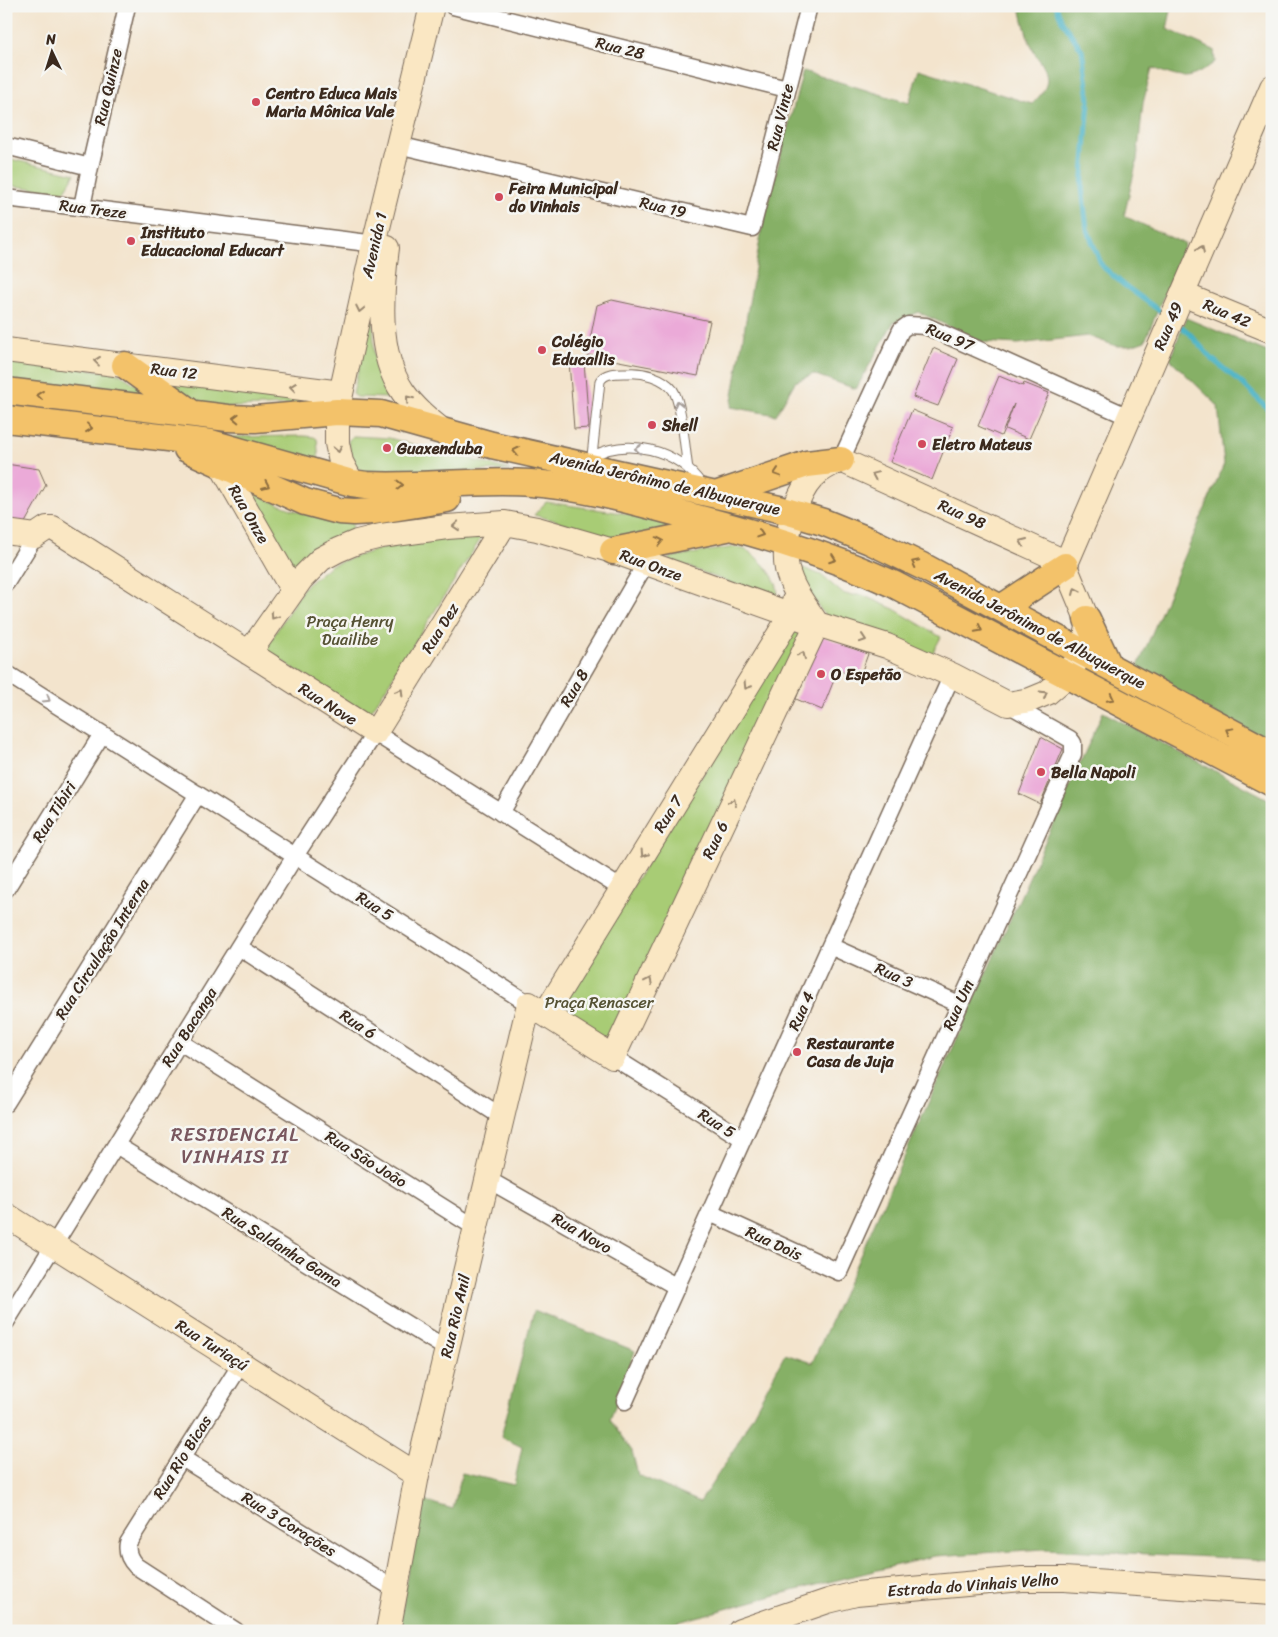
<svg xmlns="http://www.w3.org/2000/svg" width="1278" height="1637" font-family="Sriracha,sans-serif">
  <rect width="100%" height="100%" fill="#f6f6f2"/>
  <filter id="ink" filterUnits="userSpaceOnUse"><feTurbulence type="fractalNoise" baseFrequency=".02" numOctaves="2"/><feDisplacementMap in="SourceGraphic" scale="10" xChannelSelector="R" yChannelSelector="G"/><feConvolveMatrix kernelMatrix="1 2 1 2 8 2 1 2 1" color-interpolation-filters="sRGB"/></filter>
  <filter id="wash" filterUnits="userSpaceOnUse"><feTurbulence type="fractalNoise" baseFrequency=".0096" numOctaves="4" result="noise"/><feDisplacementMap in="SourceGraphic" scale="20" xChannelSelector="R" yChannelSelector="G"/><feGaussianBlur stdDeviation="1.12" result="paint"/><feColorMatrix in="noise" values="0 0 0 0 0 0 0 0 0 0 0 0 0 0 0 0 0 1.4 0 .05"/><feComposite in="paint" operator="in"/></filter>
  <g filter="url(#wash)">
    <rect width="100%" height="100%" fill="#f3e4cd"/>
    <path fill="#a8cc75" stroke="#727b4a" d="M6,158l69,16 -11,18 -58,-7z
      M373,303l1,49 2,12 14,33 -2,1 -31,-1 -4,-3z
      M6,359l112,14 40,26 -152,-15z
      M159,380l160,18 4,6 -120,4z
      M304,436l10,1 3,2 2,24 -94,-26z
      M353,436l36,2 121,32 -137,4 -11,-4 -8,-4 -6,-25z
      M245,489c36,17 67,31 107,32l1,12c-25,10 -43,19 -63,37z
      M546,502l83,12 55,11 -74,15 -57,-20 -19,-5z
      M485,532l-117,184 -103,-66 39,-63 27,-22 57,-19z
      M735,547c3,1 8,2 11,3 13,7 40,35 29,50l-107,-41 3,-2z
      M803,568l18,7 21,18 7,2h13l32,14 47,28 -9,17 -107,-38 -25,-38 -2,-9z
      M795,627l8,2 -189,420 -62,-34z"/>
    <path fill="#86b066" stroke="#606d42" d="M1020,6h152l-5,23 47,21 1,12c-28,21 -32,17 -63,6l-9,35 -6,57 -13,56 61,28 -40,97 -14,5h-15l-28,-10 -70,8 -35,-2 -65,-30 -25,11 -37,66 -43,-15 -18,8 -19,33 -45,-8 32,-185 40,-151 106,32 10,-34 113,35c8,-8 18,-18 14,-31 -1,-7 -8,-14 -12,-21 -7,-15 -11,-30 -14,-46z
      M1186,318l86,36v391l-136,-74 88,-207 -6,-58 -48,-47z
      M1103,712l169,89v759l-227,-11 -110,7 -159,39 -130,36h-247l19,-132 35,10 9,-36 52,12 8,-38 -21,-10 33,-127 101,41 -25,69 22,31 6,24 62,27 34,-52 51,-96 27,9z"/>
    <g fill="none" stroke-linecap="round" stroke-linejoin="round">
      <path stroke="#46b1c4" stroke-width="5" d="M1056,6l6,15 20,29 7,50 -7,88 5,41 15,37 22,19 36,26
        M1182,327l7,6 23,26 33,27 27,27"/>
    </g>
    <g id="blocks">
      <path fill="#ebaad8" d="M612,300l98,21 -12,55 -111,-21 10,-50z
        M933,348l25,11 -20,47 -25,-9z
        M569,361h15l5,67 -15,1z
        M999,376l24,10 1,-3 25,10 -20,46 -24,-10 9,-25 -13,32 -23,-10z
        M912,410l41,17 -21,53 -42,-18z
        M6,464l33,5 7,16 -24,43 -16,-2z
        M820,635l48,19 -9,25 -21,-9 -16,40 -26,-11z
        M1041,737l22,12 -23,55 -21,-10z"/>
    </g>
  </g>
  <g filter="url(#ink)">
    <use href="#blocks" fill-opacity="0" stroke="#7b6b5b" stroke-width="1"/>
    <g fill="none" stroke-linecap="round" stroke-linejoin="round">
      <g stroke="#7b6b5b" stroke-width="11">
        <path id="lane" d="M592,456l8,-75c5,-9 18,-8 28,-8 15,-1 35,4 45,17 9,13 12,61 15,79
          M589,458c37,-22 89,-9 113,27"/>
      </g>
      <g stroke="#7b6b5b" stroke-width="19">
        <path id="street" d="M453,6l334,83
          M398,145l354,83 57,-222
          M6,146l84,21
          M6,198l378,47
          M82,207l8,-40 37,-161
          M841,460l60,-130 7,-5 18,1 203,91
          M6,583l29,-47
          M6,673l523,331
          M501,813l145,-250
          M6,889l96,-155
          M830,946l129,58
          M239,947l263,170
          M180,1042l296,186
          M613,1057l130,82
          M6,1103l192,-309
          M116,1145l331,204
          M487,1179l190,108
          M710,1213l129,59 234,-518v-11l-3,-4 -62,-35
          M6,1322l289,-466 80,-123 247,156
          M625,1401l327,-726
          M182,1458l214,132
          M236,1631l-100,-65c-6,-6 -10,-13 -8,-23l113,-179"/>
      </g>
      <g stroke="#7b6b5b" stroke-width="26">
        <path id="secondary" d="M387,248c-6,45 -11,105 16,144 11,16 26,28 41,40
          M1182,294l90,37
          M6,350l335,43
          M221,465l71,124
          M352,483l-11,-21 -4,-19v-31l37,-168 58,-238
          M6,532l29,4 12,-8h6l322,205 130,-210
          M1065,566l207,-479
          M249,653l52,-74 20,-20 17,-9 19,-8 24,-6 66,-9 58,-4 32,6 76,22 204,73 70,22 65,29 56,29 22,-4 17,-7 20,-17 15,-24 6,-24 -1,-9 -22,-53 -9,-8 -215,-98c-10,4 -21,9 -29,18 -17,18 -30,67 -25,91 5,21 19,38 30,55
          M545,1014l246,-399 3,-14
          M6,1215l411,260
          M388,1631l29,-156 112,-471 84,53 204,-433
          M740,1631l88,-30 28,-7 166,-15h42l208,14"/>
      </g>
      <g stroke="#7b6b5b" stroke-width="29">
        <path id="primary" d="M125,365l65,47
          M6,391l222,27 27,1 82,-7 44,2 111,31 287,64 44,13 47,19 56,27 346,186
          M6,419l205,24 141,40 15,2c54,3 109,-6 163,-2 48,3 98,17 144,29 75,19 149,40 219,72l379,199
          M187,449l118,53 34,9 15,1 20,-1 73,-12
          M718,494l89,-30 34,-4
          M613,551l114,-23
          M1001,608l64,-42
          M1087,619l22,47"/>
      </g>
      <use href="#lane" stroke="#fff" stroke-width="9"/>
      <use href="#street" stroke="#fff" stroke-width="16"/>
      <use href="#secondary" stroke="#fae7c3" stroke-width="24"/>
      <use href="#primary" stroke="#f3c26a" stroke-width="26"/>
    </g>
    <defs><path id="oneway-chevron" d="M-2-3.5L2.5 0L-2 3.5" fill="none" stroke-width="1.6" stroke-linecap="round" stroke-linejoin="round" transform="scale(1.25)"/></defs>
    <g stroke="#9a8870">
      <use href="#oneway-chevron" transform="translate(1201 249) rotate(-66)"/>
      <use href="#oneway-chevron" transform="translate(360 309) rotate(102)"/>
      <use href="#oneway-chevron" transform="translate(97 361) rotate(-173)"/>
      <use href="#oneway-chevron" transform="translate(293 387) rotate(-173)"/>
      <use href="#oneway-chevron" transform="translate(409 399) rotate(-129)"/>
      <use href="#oneway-chevron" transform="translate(338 449) rotate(79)"/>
      <use href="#oneway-chevron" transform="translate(875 475) rotate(-156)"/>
      <use href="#oneway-chevron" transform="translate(456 526) rotate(175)"/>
      <use href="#oneway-chevron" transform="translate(1023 542) rotate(-156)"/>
      <use href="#oneway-chevron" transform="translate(1076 591) rotate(-114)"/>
      <use href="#oneway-chevron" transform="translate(274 616) rotate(124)"/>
      <use href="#oneway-chevron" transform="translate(863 639) rotate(18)"/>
      <use href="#oneway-chevron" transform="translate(802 655) rotate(-65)"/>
      <use href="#oneway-chevron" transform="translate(747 686) rotate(122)"/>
      <use href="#oneway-chevron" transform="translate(400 692) rotate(-58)"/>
      <use href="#oneway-chevron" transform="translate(1044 694) rotate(-30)"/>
      <use href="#oneway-chevron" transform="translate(733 802) rotate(-65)"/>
      <use href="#oneway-chevron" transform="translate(644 854) rotate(122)"/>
      <use href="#oneway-chevron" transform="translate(649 981) rotate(-65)"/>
    </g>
    <g stroke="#8e6e40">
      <use href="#oneway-chevron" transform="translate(40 395) rotate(-173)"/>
      <use href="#oneway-chevron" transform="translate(236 418) rotate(-178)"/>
      <use href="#oneway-chevron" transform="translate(89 428) rotate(6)"/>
      <use href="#oneway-chevron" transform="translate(516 451) rotate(-168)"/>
      <use href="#oneway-chevron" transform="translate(777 473) rotate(162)"/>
      <use href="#oneway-chevron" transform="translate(266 485) rotate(24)"/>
      <use href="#oneway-chevron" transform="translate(400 485) rotate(-1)"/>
      <use href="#oneway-chevron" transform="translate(760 534) rotate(18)"/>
      <use href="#oneway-chevron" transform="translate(660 541) rotate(-12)"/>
      <use href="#oneway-chevron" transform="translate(833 559) rotate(20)"/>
      <use href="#oneway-chevron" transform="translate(915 563) rotate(-154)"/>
      <use href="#oneway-chevron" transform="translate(979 629) rotate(28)"/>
      <use href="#oneway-chevron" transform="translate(1111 698) rotate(27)"/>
      <use href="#oneway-chevron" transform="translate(1229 731) rotate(-151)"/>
    </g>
    <g stroke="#a79f9a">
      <use href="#oneway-chevron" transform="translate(678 404) rotate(-104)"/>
      <use href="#oneway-chevron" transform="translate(638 449) rotate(-175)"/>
      <use href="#oneway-chevron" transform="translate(47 699) rotate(32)"/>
    </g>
  </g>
  <g fill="#d1495b" stroke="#f6f6f2" stroke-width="2">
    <circle cx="256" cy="102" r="5"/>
    <circle cx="499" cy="197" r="5"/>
    <circle cx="131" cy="241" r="5"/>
    <circle cx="542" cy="350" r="5"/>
    <circle cx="652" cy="425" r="5"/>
    <circle cx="922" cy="444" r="5"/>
    <circle cx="387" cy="448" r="5"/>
    <circle cx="821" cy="674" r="5"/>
    <circle cx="1041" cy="772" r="5"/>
    <circle cx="797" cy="1052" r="5"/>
  </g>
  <g text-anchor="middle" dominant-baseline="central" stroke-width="5" stroke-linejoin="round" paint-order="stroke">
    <g font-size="16" fill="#3b2a1e" stroke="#f6f6f2">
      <text transform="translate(620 48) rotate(14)">Rua 28</text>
      <text transform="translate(108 87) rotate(-77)">Rua Quinze</text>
      <text transform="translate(780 117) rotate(-76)">Rua Vinte</text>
      <text transform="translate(663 207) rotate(13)">Rua 19</text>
      <text transform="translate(93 209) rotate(7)">Rua Treze</text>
      <text transform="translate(374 245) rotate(-77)">Avenida 1</text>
      <text transform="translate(1227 313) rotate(23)">Rua 42</text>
      <text transform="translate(1168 326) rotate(-67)">Rua 49</text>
      <text transform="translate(950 337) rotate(22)">Rua 97</text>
      <text transform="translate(174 371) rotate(7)">Rua 12</text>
      <text transform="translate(665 483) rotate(13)">Avenida Jerônimo de Albuquerque</text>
      <text transform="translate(249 514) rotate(60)">Rua Onze</text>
      <text transform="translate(962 514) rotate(24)">Rua 98</text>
      <text transform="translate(651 565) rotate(20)">Rua Onze</text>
      <text transform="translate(440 628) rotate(-58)">Rua Dez</text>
      <text transform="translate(1040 629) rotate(28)">Avenida Jerônimo de Albuquerque</text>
      <text transform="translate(574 688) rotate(-60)">Rua 8</text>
      <text transform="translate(328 704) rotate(32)">Rua Nove</text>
      <text transform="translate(54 812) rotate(-58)">Rua Tibiri</text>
      <text transform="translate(668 814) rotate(-58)">Rua 7</text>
      <text transform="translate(715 840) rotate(-65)">Rua 6</text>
      <text transform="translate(375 906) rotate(32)">Rua 5</text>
      <text transform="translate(102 949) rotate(-58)">Rua Circulação Interna</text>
      <text transform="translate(894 975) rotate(24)">Rua 3</text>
      <text transform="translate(958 1005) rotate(-66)">Rua Um</text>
      <text transform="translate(801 1011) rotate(-66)">Rua 4</text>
      <text transform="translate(358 1024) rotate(33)">Rua 6</text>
      <text transform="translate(189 1027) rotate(-58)">Rua Bacanga</text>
      <text transform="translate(717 1123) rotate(32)">Rua 5</text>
      <text transform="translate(366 1159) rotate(32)">Rua São João</text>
      <text transform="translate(582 1233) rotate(30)">Rua Novo</text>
      <text transform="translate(774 1243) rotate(25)">Rua Dois</text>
      <text transform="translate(282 1247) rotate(32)">Rua Saldanha Gama</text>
      <text transform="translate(455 1316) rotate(-77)">Rua Rio Anil</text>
      <text transform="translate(212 1345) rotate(32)">Rua Turiaçú</text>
      <text transform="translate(182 1457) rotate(-58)">Rua Rio Bicas</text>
      <text transform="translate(289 1524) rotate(32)">Rua 3 Corações</text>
      <text transform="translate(973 1585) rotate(-4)">Estrada do Vinhais Velho</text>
    </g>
    <g font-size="16" font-weight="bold" fill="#3b2a1e" stroke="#f6f6f2" text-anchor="start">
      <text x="266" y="93">Centro Educa Mais<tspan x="266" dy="18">Maria Mônica Vale</tspan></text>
      <text x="509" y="188">Feira Municipal<tspan x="509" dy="18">do Vinhais</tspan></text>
      <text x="141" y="232">Instituto<tspan x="141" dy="18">Educacional Educart</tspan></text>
      <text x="552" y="341">Colégio<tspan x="552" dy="18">Educallis</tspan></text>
      <text x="662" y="425">Shell</text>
      <text x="932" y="444">Eletro Mateus</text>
      <text x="397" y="448">Guaxenduba</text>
      <text x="831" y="674">O Espetão</text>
      <text x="1051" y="772">Bella Napoli</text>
      <text x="807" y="1043">Restaurante<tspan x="807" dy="18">Casa de Juja</tspan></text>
    </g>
    <g font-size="16" fill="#565234" stroke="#f6f6f2">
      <text x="350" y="621">Praça Henry<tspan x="350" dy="18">Duailibe</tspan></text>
      <text x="599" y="1002">Praça Renascer</text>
    </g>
    <g font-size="19" letter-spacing="1" fill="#79575f" stroke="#f6f6f2">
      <text x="235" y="1134">RESIDENCIAL<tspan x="235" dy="22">VINHAIS II</tspan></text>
    </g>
  </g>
  <rect width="1278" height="1637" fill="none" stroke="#f6f6f2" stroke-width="25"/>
  <g transform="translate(52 52) rotate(356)" stroke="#f6f6f2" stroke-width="4" paint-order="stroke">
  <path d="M0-4L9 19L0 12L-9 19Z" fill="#3b2a1e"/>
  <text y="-8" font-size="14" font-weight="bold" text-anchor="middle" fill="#3b2a1e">N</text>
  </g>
</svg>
